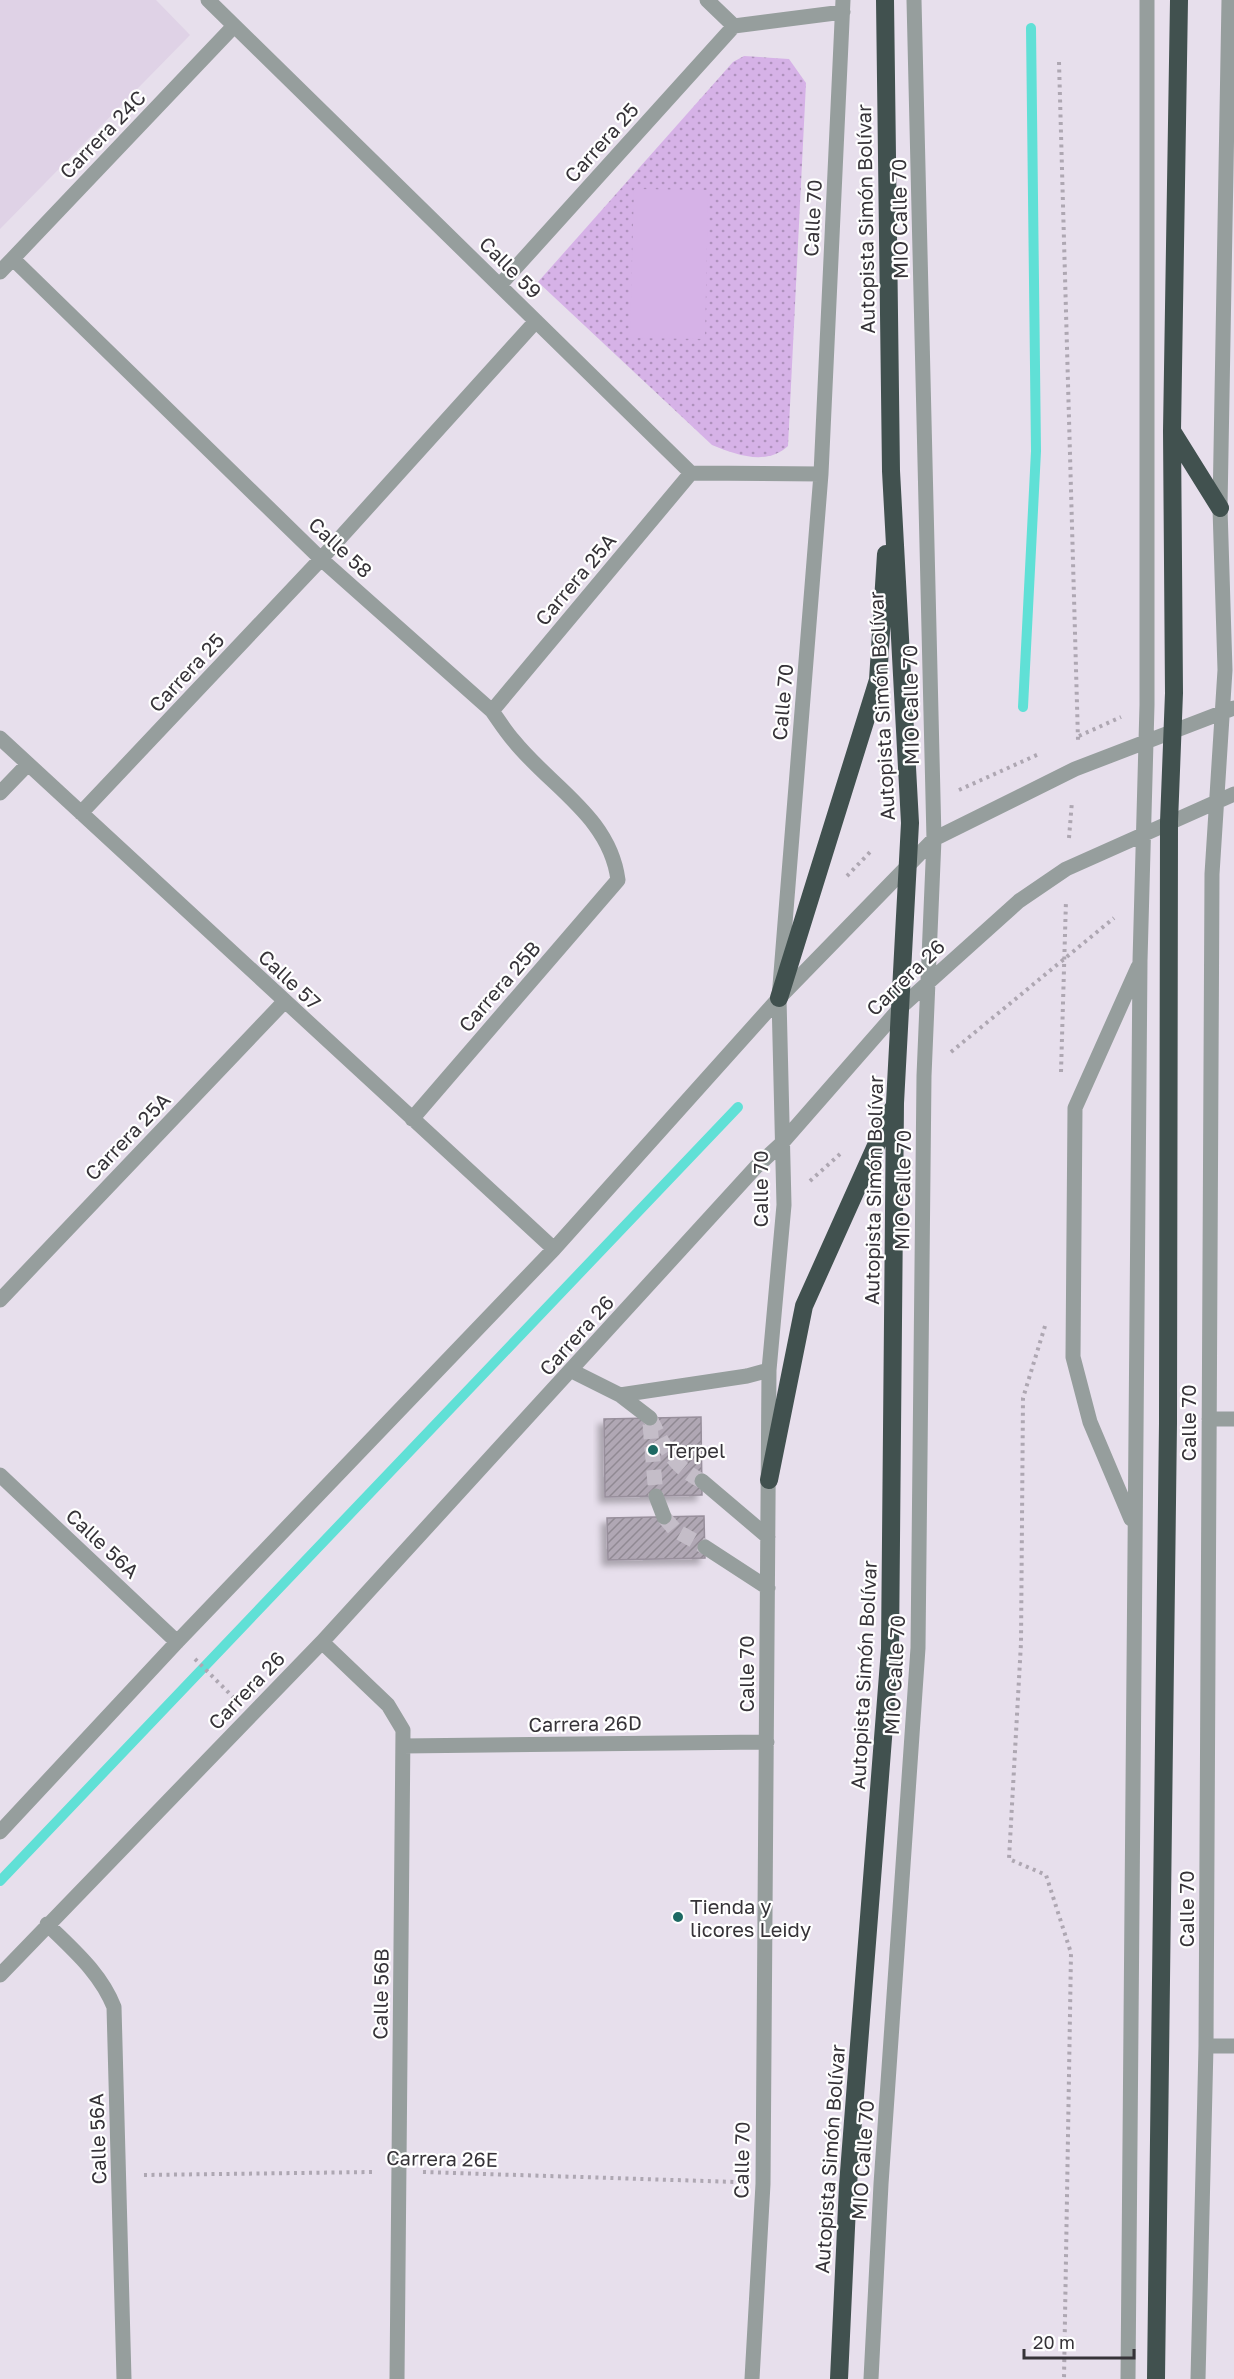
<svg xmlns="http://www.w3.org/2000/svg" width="1234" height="2379" font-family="'Golos Text',sans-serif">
  <defs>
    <pattern id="green-dots" width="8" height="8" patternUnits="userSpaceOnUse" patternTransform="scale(1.5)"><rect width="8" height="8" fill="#d6b2e7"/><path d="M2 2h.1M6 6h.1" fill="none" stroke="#ae91bc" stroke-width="1.8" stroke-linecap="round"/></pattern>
    <pattern id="building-hatch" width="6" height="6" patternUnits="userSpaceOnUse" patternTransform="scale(1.5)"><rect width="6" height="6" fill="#b0a7b4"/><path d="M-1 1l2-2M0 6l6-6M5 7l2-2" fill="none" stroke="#908993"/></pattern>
    <filter id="shadow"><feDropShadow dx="-5.5" dy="5.5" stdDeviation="3" flood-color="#0004"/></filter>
  </defs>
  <rect width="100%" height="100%" fill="#e7dfec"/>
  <path fill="#dfd2e6" d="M0,0h156l34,35 -190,194z"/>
  <path fill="url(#green-dots)" d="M744,56l45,3 17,24 -18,363c-22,20 -51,9 -76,-1l-174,-163 195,-220z"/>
  <path fill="#d6b2e7" d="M634,189l74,1 -3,149 -75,-1z"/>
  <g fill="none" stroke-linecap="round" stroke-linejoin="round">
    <path stroke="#60e0d6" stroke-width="10" d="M1023,707l13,-256 -5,-423
      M0,1881l738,-774"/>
  </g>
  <path fill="url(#building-hatch)" stroke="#988f9c" stroke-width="1.5" filter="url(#shadow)" d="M701,1417l1,78 -97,2 -1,-78z
    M704,1516l1,42 -97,2 -1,-42z"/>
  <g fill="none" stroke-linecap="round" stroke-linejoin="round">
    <path stroke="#c4bdc8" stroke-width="15" stroke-dasharray="15 8" stroke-linecap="butt" d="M650,1418c14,28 23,49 52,63
      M650,1424l6,72
      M664,1517l11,13 30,17"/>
    <path stroke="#aea7b2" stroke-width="4" stroke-dasharray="3 4.5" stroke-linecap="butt" d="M1059,62l19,678
      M1079,736l42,-19
      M959,790l80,-36
      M1069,838l3,-37
      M847,876l25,-26
      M951,1052l163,-134
      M1061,1072l5,-172
      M810,1181l30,-27
      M1045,1326l-22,72 -2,245 -12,216 37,16 25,78 -7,426
      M195,1659l39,39
      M423,2172l314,10
      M144,2175l230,-3"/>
    <path stroke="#969e9d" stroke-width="15" d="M208,0l483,473 130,1
      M707,0l27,26 109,-14
      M13,259l308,300 171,152c7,10 14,21 22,30 37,46 96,76 104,139l-206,239
      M0,272l234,-246
      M500,285l234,-259
      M492,711l199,-238
      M0,738l554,511
      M0,793l28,-29
      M81,813l240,-254 215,-238
      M0,1300l284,-298
      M572,1371l48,24 30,23
      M620,1395l127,-19 22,-6
      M1209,1419h25
      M0,1475l177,167
      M702,1481l66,56
      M656,1496l8,21
      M1131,1519l-41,-97 -17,-65 2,-249 63,-141
      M705,1547l63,41
      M322,1642l66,63 15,25 -6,649
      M403,1746l364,-4
      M0,1832l177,-190 377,-393 225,-251 155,-159 141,-70 159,-61
      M47,1924c26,26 53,48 67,83l10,372
      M0,1975l322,-333 434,-475 25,-23 120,-137 118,-106 47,-32 168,-75
      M1206,2046h28
      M752,2379l11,-195 6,-814 15,-165 -5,-207 42,-524 22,-474
      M871,2379l10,-195 37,-536 6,-572 10,-237 -20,-839
      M1128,2379l12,-1418 7,-256v-705
      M1198,2379l8,-333 6,-1172 13,-204 -5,-162 9,-508"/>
    <path stroke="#41514f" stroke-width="18" d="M1172,431l48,77
      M779,998l99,-318 8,-126
      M769,1480l35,-174 88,-196
      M839,2379l9,-194 42,-536 5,-546 15,-280 -19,-352 -6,-471
      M1156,2379l12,-956 1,-601 5,-129 -2,-262 7,-431"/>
  </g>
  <g fill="#1d6963" stroke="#fff" stroke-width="2">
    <circle cx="653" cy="1450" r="6"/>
    <circle cx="678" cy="1917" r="6"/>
  </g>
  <g text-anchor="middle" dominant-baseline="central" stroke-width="4.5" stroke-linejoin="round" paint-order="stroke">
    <g font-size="20" fill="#363338" stroke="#fff">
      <text transform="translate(102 134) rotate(-46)">Carrera 24C</text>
      <text transform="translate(601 142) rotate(-48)">Carrera 25</text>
      <text transform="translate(812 218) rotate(-87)">Calle 70</text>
      <text transform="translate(865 219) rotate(-91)">Autopista Simón Bolívar</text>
      <text transform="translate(899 219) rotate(-91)">MIO Calle 70</text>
      <text transform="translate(511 267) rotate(45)">Calle 59</text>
      <text transform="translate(341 547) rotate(43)">Calle 58</text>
      <text transform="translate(575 579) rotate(-50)">Carrera 25A</text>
      <text transform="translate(186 672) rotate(-47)">Carrera 25</text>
      <text transform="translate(782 702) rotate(-85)">Calle 70</text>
      <text transform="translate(910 705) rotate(-91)">MIO Calle 70</text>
      <text transform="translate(881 706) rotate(-93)">Autopista Simón Bolívar</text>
      <text transform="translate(905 977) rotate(-44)">Carrera 26</text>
      <text transform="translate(290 979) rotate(43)">Calle 57</text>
      <text transform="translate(499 986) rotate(-49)">Carrera 25B</text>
      <text transform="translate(127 1136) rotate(-46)">Carrera 25A</text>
      <text transform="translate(760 1189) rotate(-90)">Calle 70</text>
      <text transform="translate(873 1190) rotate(-89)">Autopista Simón Bolívar</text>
      <text transform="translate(902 1190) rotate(-89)">MIO Calle 70</text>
      <text transform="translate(576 1335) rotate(-48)">Carrera 26</text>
      <text transform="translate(1188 1423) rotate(-90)">Calle 70</text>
      <text transform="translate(103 1543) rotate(43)">Calle 56A</text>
      <text transform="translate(746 1674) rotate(-90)">Calle 70</text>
      <text transform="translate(863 1675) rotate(-87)">Autopista Simón Bolívar</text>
      <text transform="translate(894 1675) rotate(-87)">MIO Calle 70</text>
      <text transform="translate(246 1690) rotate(-46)">Carrera 26</text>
      <text transform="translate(585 1723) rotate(-1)">Carrera 26D</text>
      <text transform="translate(1186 1909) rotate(-90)">Calle 70</text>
      <text transform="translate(380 1994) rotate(-89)">Calle 56B</text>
      <text transform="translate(97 2139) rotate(-92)">Calle 56A</text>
      <text transform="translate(442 2158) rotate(1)">Carrera 26E</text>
      <text transform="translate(829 2159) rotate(-86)">Autopista Simón Bolívar</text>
      <text transform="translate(741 2160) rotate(-89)">Calle 70</text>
      <text transform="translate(862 2160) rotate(-86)">MIO Calle 70</text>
    </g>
    <g font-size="20" fill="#363338" stroke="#fff" text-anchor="start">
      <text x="665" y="1450">Terpel</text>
      <text x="690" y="1906">Tienda y<tspan x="690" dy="23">licores Leidy</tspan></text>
    </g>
  </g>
  <path d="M1024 2349v9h110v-9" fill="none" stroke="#363338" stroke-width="3"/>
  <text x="1033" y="2349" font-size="18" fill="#363338" stroke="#ffffff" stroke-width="4.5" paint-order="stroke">20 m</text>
</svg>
